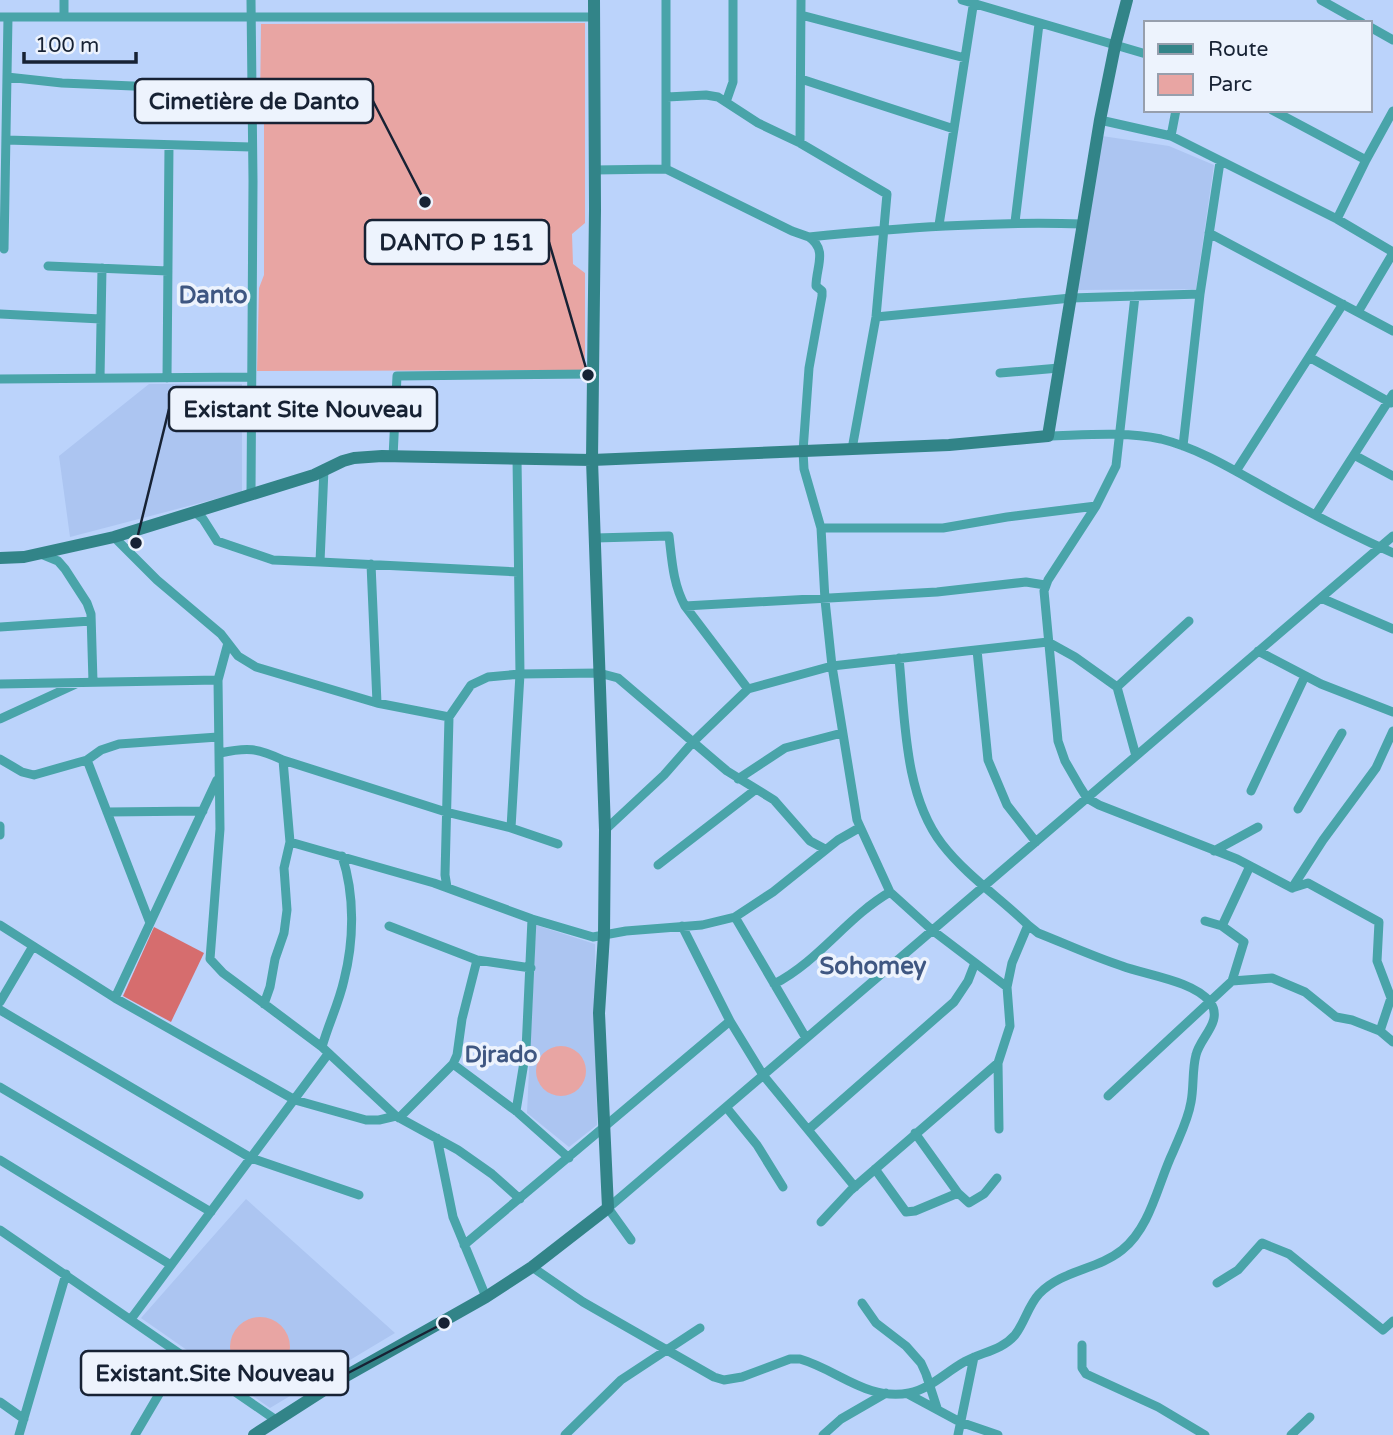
<svg xmlns="http://www.w3.org/2000/svg" width="1393" height="1435" font-family="'Varela Round',sans-serif">
  <rect width="100%" height="100%" fill="#bbd3fb"/>
  <path fill="#acc5f1" d="M1102,136l67,10 45,19 -18,124 -119,1z
    M149,384h93v108l-172,45 -11,-81z
    M536,925l59,19 2,181 -28,22 -42,-34z
    M246,1199l149,134 -125,75 -129,-90z"/>
  <path fill="#e8a5a3" d="M585,23v200l-13,11 1,30 12,9v97l-328,1 2,-83 5,-13v-166l-4,-1 1,-84z
    M536 1071a25 25 0 1 1 50 0a25 25 0 1 1-50 0Z
    M230 1347a30 30 0 1 1 60 0a30 30 0 1 1-60 0Z"/>
  <path fill="#d66d6e" d="M154,927l50,26 -33,69 -48,-26z"/>
  <g fill="none" stroke-linecap="round" stroke-linejoin="round">
    <path stroke="#49a4a9" stroke-width="9" d="M962,0l184,54
      M1321,0l41,23
      M801,15l164,43
      M0,17h594
      M64,17v-17
      M1370,27l23,13
      M7,77l55,6 189,8
      M801,79l153,50
      M667,97l39,-2 12,2 40,26 42,20 87,51 -11,123 -24,132
      M726,102l7,-20v-82
      M1272,110l94,50 27,-49
      M1100,120l71,16 166,83 56,33
      M1171,136l5,-26
      M6,140l245,7
      M800,143l1,-143
      M666,169v-169
      M594,170l72,-1 126,62 17,6c91,-9 181,-16 274,-13
      M1337,219l29,-59
      M1015,222l24,-198
      M939,225l35,-225
      M1209,233l184,98
      M809,237c19,13 7,30 7,49l6,5v5l-13,72 -6,83 1,18 17,59 4,72 7,66 25,154 33,72 42,38 75,57
      M4,249l4,-232
      M48,266l120,5
      M1135,296l-19,170 -20,40 -48,74 -4,11 14,150 7,20 15,26 7,11 12,7 138,54 55,29 31,-48 53,-72 17,-37
      M1358,312l35,-59
      M0,314l101,5
      M876,317l195,-19 129,-4
      M1309,357l82,46
      M1000,373l59,-5
      M100,378l2,-110
      M167,378l2,-233
      M0,379l251,-2
      M1048,436c37,-1 76,-5 113,3 40,10 76,33 112,53 39,22 79,43 120,61
      M1183,446l17,-152 20,-132
      M1354,455l39,21
      M393,457l4,-81 195,-2
      M324,469l-4,93 198,10
      M1236,471l107,-167
      M251,494l2,-313 -2,-181
      M195,512l8,7 14,22 56,19 47,2
      M1316,514l77,-120
      M821,528h122l64,-11 89,-11
      M114,537l43,43 64,54 17,22 18,11 121,36 72,14
      M595,538l74,-2c3,25 4,48 16,70l63,83
      M41,554l17,7 7,8 22,34 4,11 2,68
      M371,564l6,139
      M1321,598l72,31
      M685,606l252,-14 89,-10 19,3
      M0,627l91,-6
      M228,643l-10,37 2,149 -10,130 13,14 99,74 74,69 62,34 34,24 28,25
      M977,650l11,110 19,45 29,37
      M1258,651l63,33 72,28
      M0,684l218,-4
      M1117,687l72,-66
      M0,719l76,-35
      M220,753c28,-6 37,-5 63,7l163,52 65,16 47,16
      M0,759l22,13 12,3 53,-15 14,-10 18,-6 99,-7
      M87,760l63,163
      M738,779l47,-31 57,-15
      M1251,791l54,-115
      M1298,809l44,-76
      M107,812l96,-1
      M0,826v9
      M511,828l9,-154 -3,-216
      M605,830l59,-55 29,-33 55,-53 84,-23 216,-24 27,15 42,30 19,69
      M290,842l144,41 98,36 61,18 33,-6 76,-6 33,-8 38,-25 65,-52 21,-12
      M1214,851l44,-24
      M658,865l97,-75
      M447,887l-2,-12 4,-158 22,-32 17,-8 32,-3 79,-1 19,5 109,93 47,29 36,41 15,8
      M1292,888l16,-5 71,39 -2,39 14,37 -11,33 13,11
      M735,917l71,121
      M1205,921l17,5 22,16 -12,39 40,-3 33,14 31,25 16,3 28,11
      M0,925l115,73 180,102 71,20h13l17,-4
      M389,926l88,34 54,8
      M682,926l48,95 33,54 92,112
      M1222,926l28,-60
      M774,984c45,-23 73,-67 116,-92
      M115,998l102,-218
      M0,1002l33,-56
      M264,1004l6,-17 5,-28 9,-26 3,-23 -3,-42 6,-26 -7,-82
      M0,1010l251,148 108,37
      M322,1047c6,-22 17,-44 22,-67 10,-39 11,-85 -2,-124
      M453,1064l63,47 53,47
      M0,1087l211,125
      M1108,1096l124,-115
      M726,1107l31,38 26,42
      M516,1111l10,-61 6,-131
      M399,1118l54,-54 4,-9 5,-36 15,-59
      M809,1129l145,-127 14,-21 7,-18
      M999,1129l-1,-66 12,-37 -3,-39 5,-24 16,-38
      M915,1133l43,60
      M437,1138l16,79 33,80
      M0,1160l171,105
      M875,1169l31,43 9,-1 43,-18 11,10 15,-9 13,-16
      M821,1222l30,-32 147,-127
      M0,1230l276,190
      M631,1240l-23,-32 785,-672
      M464,1245l266,-224
      M532,1267l51,35 131,75 10,3 18,-3 48,-18h10c38,11 67,42 109,34 21,-4 37,-21 55,-31 17,-10 37,-11 51,-27 10,-13 13,-29 24,-41 23,-24 58,-24 83,-44 29,-23 36,-67 51,-98 7,-17 15,-32 18,-50 3,-15 1,-32 5,-47 4,-18 28,-34 14,-53 -16,-21 -64,-27 -88,-36 -28,-9 -56,-22 -84,-33l-10,-8c-28,-27 -62,-50 -86,-81 -38,-49 -37,-126 -43,-186
      M1217,1283l21,-13 24,-27 27,11 94,76 10,-9
      M862,1303l14,20 30,23 15,17 5,11 11,34
      M131,1319l197,-265
      M1082,1345v23l4,6 72,33 47,28
      M908,1394l52,28 38,13
      M0,1402l24,17
      M19,1435l47,-161
      M135,1435l47,-80
      M565,1435l56,-55 79,-52
      M823,1435l18,-16 45,-26
      M958,1435l16,-78
      M1291,1435l19,-18"/>
    <path stroke="#328488" stroke-width="12" d="M0,558l24,-1 90,-20 200,-62 29,-14 11,-3 28,-2 210,4 357,-15 99,-9 52,-316 15,-74 12,-46
      M254,1435l92,-59 140,-79 46,-30 76,-59 -9,-195 5,-78 1,-105 -13,-370 3,-251 -1,-209"/>
  </g>
  <g text-anchor="middle" dominant-baseline="central" stroke-width="7" stroke-linejoin="round" paint-order="stroke">
    <g font-size="23" font-weight="bold" fill="#3f5782" stroke="#edf3fd">
      <text x="501" y="1055">Djrado</text>
    </g>
    <g font-size="24" font-weight="bold" fill="#3f5782" stroke="#edf3fd">
      <text x="213" y="295">Danto</text>
      <text x="873" y="966">Sohomey</text>
    </g>
  </g>
  <path fill="none" stroke="#172234" stroke-width="2.5" d="M425 202L373 101M588 375L549 242M136 543L169 409M444 1323L348 1373"/>
  <g fill="#172234" stroke="#edf3fd" stroke-width="2.5">
    <circle cx="425" cy="202" r="7"/>
    <circle cx="588" cy="375" r="7"/>
    <circle cx="136" cy="543" r="7"/>
    <circle cx="444" cy="1323" r="7"/>
  </g>
  <g fill="#edf3fd" stroke="#172234" stroke-width="2.5">
    <rect x="135" y="79" width="238" height="44" rx="7"/>
    <rect x="365" y="220" width="184" height="44" rx="7"/>
    <rect x="169" y="387" width="268" height="44" rx="7"/>
    <rect x="81" y="1351" width="267" height="44" rx="7"/>
  </g>
  <g font-size="23" text-anchor="middle" font-weight="bold" fill="#172234">
    <text x="254" y="109">Cimetière de Danto</text>
    <text x="457" y="250">DANTO P 151</text>
    <text x="303" y="417">Existant Site Nouveau</text>
    <text x="215" y="1381">Existant.Site Nouveau</text>
  </g>
  <rect x="1144" y="21" width="228" height="91" fill="#edf3fd" stroke="#979fad" stroke-width="2"/>
  <rect x="1158" y="44" width="35" height="10" fill="#328488" stroke="#979fad" stroke-width="2"/>
  <text x="1208" y="56" font-size="21" fill="#172234">Route</text>
  <rect x="1158" y="74" width="35" height="21" fill="#e8a5a3" stroke="#979fad" stroke-width="2"/>
  <text x="1208" y="91" font-size="21" fill="#172234">Parc</text>
  <path d="M24 52v10h112v-10" fill="none" stroke="#172234" stroke-width="3.5"/>
  <text x="35" y="52" font-size="21" fill="#172234" stroke="#edf3fd" stroke-width="5" paint-order="stroke">100 m</text>
</svg>
